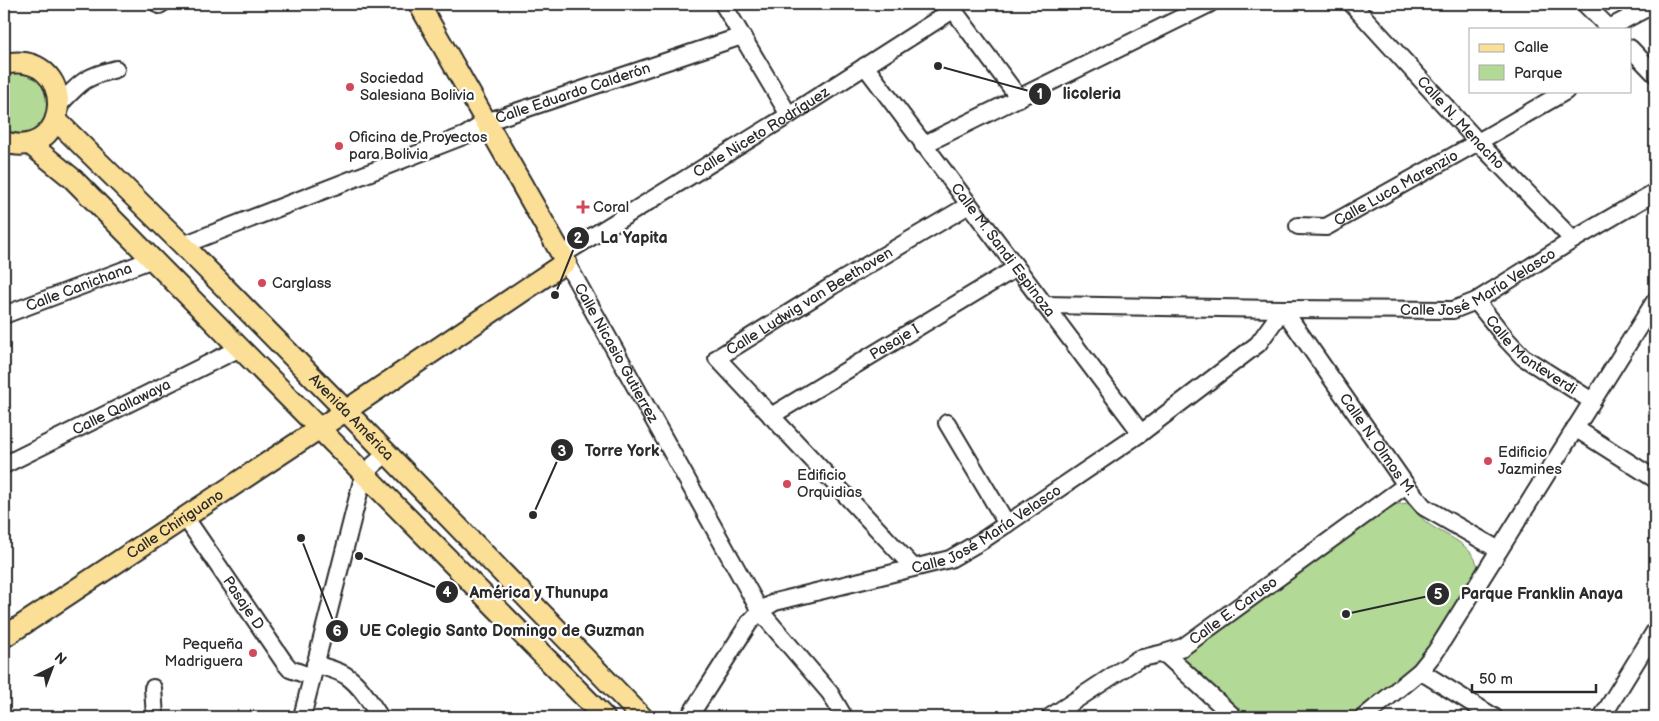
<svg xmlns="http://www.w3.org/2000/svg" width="1659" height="721" font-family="'Balsamiq Sans',sans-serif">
  <rect width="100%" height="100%" fill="#fff"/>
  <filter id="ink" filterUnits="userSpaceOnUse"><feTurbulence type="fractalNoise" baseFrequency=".02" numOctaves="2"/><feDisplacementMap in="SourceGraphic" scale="10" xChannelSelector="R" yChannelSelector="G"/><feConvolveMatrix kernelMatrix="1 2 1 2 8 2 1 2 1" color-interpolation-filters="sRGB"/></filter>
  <g filter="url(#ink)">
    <path fill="#b2d996" stroke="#6e8260" d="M4,72l32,3c3,4 9,10 12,15 7,15 -5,40 -21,44 -8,2 -15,0 -23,-2z
      M1407,503c7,6 13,14 20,20 18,13 45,20 51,44l-48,79 -28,35 -43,36h-114l-58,-53 -2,-9 7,-6 200,-143 6,-2z"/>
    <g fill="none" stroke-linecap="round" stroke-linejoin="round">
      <g stroke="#2b2b2b" stroke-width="20">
        <g id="minor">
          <path d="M723,4l66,111"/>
          <path d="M949,4l70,94"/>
          <path id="s1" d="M1352,4l126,138 95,98"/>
          <path d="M1585,4l25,25"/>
          <path d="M159,5l2,-1"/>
          <path d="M1609,28l46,-24"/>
          <path d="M1630,48l25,26"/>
          <path id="s2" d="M865,66l276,367"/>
          <path d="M59,105c22,-23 25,-28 57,-36"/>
          <path d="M923,145l286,-141"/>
          <path id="s3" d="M1298,226l28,1 152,-85 88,-51"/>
          <path id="s4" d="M183,245l283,-110 20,-13 256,-86"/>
          <path id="s5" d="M562,255l227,-140 156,-100 10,-11"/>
          <path id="s6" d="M566,262l194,349 70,82 14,24"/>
          <path id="s7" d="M1476,301l31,39 16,17 69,44"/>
          <path id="s8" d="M1044,305l239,4 170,1 23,-9 97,-61 82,-48"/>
          <path id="s9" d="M1283,309l123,176 18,22 75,43"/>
          <path id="s10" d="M4,315l149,-56"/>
          <path id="s11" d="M771,416l245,-148"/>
          <path d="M947,423l60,101"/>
          <path d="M1575,428l80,51"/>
          <path id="s12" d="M4,465l236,-117"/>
          <path id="s13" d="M185,517l99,145 6,7 22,8"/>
          <path id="s14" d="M913,567l-196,-209 115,-72 137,-81"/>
          <path d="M1164,653l70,64"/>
          <path d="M315,664c11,4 24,6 33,13 14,10 23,27 32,40"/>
          <path d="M1420,671l74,46"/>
          <path d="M153,688l2,29"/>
          <path d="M302,717l62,-244 22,-19"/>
          <path id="s15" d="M689,717l60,-94 11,-12 15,-9 175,-43 33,-19 158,-107 117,-89 25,-35"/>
          <path id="s16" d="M1050,717l88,-58 26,-6 19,-6 223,-162"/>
          <path d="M1364,717l56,-46 16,-20 219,-350"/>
          <path d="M1602,717l53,-86"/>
        </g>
      </g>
      <g stroke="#2b2b2b" stroke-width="24">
        <g id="major">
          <path d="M4,64c75,-15 69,99 0,78"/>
          <path id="s17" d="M56,120l127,125 163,166 296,306"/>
          <path d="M30,144l43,35 531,538"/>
          <path id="s18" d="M4,637l316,-209 246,-166 -147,-258"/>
        </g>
      </g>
      <use href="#minor" stroke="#fff" stroke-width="16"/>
      <use href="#major" stroke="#fbdf96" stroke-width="20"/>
    </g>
  </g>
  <g fill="#d1495b" stroke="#fff" stroke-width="2">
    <circle cx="350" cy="87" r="5"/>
    <circle cx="339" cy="146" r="5"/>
    <path d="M580.5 199.5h5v5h5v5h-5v5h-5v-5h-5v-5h5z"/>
    <circle cx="262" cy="283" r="5"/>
    <circle cx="1488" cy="461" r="5"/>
    <circle cx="787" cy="484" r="5"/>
    <circle cx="253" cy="653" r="5"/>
  </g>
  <g text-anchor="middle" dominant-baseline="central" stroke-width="4.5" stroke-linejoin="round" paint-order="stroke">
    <g font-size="15" fill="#2b2b2b" stroke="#fff" text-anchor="start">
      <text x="360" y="78">Sociedad<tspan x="360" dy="17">Salesiana Bolivia</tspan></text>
      <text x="349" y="137">Oficina de Proyectos<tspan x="349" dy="17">para Bolivia</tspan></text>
      <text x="593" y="207">Coral</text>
      <text x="272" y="283">Carglass</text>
      <text x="1498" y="452">Edificio<tspan x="1498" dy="17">Jazmines</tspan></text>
      <text x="797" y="475">Edificio<tspan x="797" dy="17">Orquidias</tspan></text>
      <text x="243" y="644" text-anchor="end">Pequeña<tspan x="243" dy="17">Madriguera</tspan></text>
    </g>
    <g font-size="15" fill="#2b2b2b" stroke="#fff">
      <text stroke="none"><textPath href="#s4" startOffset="419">Calle Eduardo Calderón</textPath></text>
      <text stroke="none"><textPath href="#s1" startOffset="161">Calle N. Menacho</textPath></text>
      <text stroke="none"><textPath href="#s5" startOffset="234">Calle Niceto Rodríguez</textPath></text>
      <text stroke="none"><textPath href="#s3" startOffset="108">Calle Luca Marenzio</textPath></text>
      <text stroke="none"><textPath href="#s2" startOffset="230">Calle M. Sandi Espinoza</textPath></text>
      <text stroke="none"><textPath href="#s8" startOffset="441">Calle José María Velasco</textPath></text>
      <text stroke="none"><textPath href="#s10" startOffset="80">Calle Canichana</textPath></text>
      <text stroke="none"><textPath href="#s14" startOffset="395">Calle Ludwig van Beethoven</textPath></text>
      <text stroke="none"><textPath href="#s11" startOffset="144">Pasaje I</textPath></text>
      <text stroke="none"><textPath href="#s6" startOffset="104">Calle Nicasio Gutierrez</textPath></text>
      <text stroke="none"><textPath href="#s7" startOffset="78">Calle Monteverdi</textPath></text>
      <text stroke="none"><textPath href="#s12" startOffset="131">Calle Qallawaya</textPath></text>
      <text stroke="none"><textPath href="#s17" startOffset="419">Avenida América</textPath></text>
      <text stroke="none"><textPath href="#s9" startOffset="165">Calle N. Olmos M.</textPath></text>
      <text stroke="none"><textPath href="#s18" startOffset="205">Calle Chiriguano</textPath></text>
      <text stroke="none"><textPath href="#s15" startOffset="371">Calle José María Velasco</textPath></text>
      <text stroke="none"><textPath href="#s13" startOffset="104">Pasaje D</textPath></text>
      <text stroke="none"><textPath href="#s16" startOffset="214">Calle E. Caruso</textPath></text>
    </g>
  </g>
  <path fill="none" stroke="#2b2b2b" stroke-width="2" d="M938 66L1040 94M555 295L578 238M533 515L562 450M359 556L447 592M1346 614L1438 594M301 538L337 631"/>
  <g fill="#2b2b2b" stroke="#fff" stroke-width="2">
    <circle cx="938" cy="66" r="5"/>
    <circle cx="555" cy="295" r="5"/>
    <circle cx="533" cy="515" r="5"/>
    <circle cx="359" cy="556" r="5"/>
    <circle cx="1346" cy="614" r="5"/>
    <circle cx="301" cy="538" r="5"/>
    <circle cx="1040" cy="94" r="12"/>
    <circle cx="578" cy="238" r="12"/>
    <circle cx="562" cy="450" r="12"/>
    <circle cx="447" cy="592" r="12"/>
    <circle cx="1438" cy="594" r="12"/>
    <circle cx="337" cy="631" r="12"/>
  </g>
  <g font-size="15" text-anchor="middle" font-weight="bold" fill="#fff">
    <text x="1040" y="99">1</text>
    <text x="578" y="243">2</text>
    <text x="562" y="456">3</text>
    <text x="447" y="597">4</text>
    <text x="1438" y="599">5</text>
    <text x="337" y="636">6</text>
  </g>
  <g font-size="16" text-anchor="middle" font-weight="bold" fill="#2b2b2b" stroke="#fff" stroke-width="4.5" stroke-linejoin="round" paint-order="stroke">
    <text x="1092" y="99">licoleria</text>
    <text x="634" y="243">La Yapita</text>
    <text x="622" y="456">Torre York</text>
    <text x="539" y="598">América y Thunupa</text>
    <text x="1542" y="599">Parque Franklin Anaya</text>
    <text x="502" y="636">UE Colegio Santo Domingo de Guzman</text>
  </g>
  <rect width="1659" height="721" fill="none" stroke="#fff" stroke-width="20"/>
  <rect x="10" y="10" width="1639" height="701" fill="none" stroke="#2b2b2b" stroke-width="2" filter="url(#ink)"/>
  <rect x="1469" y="28" width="162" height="65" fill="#ffffff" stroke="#aaaaaa"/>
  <rect x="1479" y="44" width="25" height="8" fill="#fbdf96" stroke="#aaaaaa"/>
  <text x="1514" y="52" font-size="15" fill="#2b2b2b">Calle</text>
  <rect x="1479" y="65" width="25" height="15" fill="#b2d996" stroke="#aaaaaa"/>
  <text x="1514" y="78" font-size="15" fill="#2b2b2b">Parque</text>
  <g transform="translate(52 668) rotate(42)" stroke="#ffffff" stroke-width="4" paint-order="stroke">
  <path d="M0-4L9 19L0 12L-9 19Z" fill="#2b2b2b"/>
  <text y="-8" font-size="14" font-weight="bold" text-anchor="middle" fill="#2b2b2b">N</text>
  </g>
  <path d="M1472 684v8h124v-8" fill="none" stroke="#2b2b2b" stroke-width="2.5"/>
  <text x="1479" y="684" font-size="15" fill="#2b2b2b" stroke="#ffffff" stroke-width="4" paint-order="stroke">50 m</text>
</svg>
